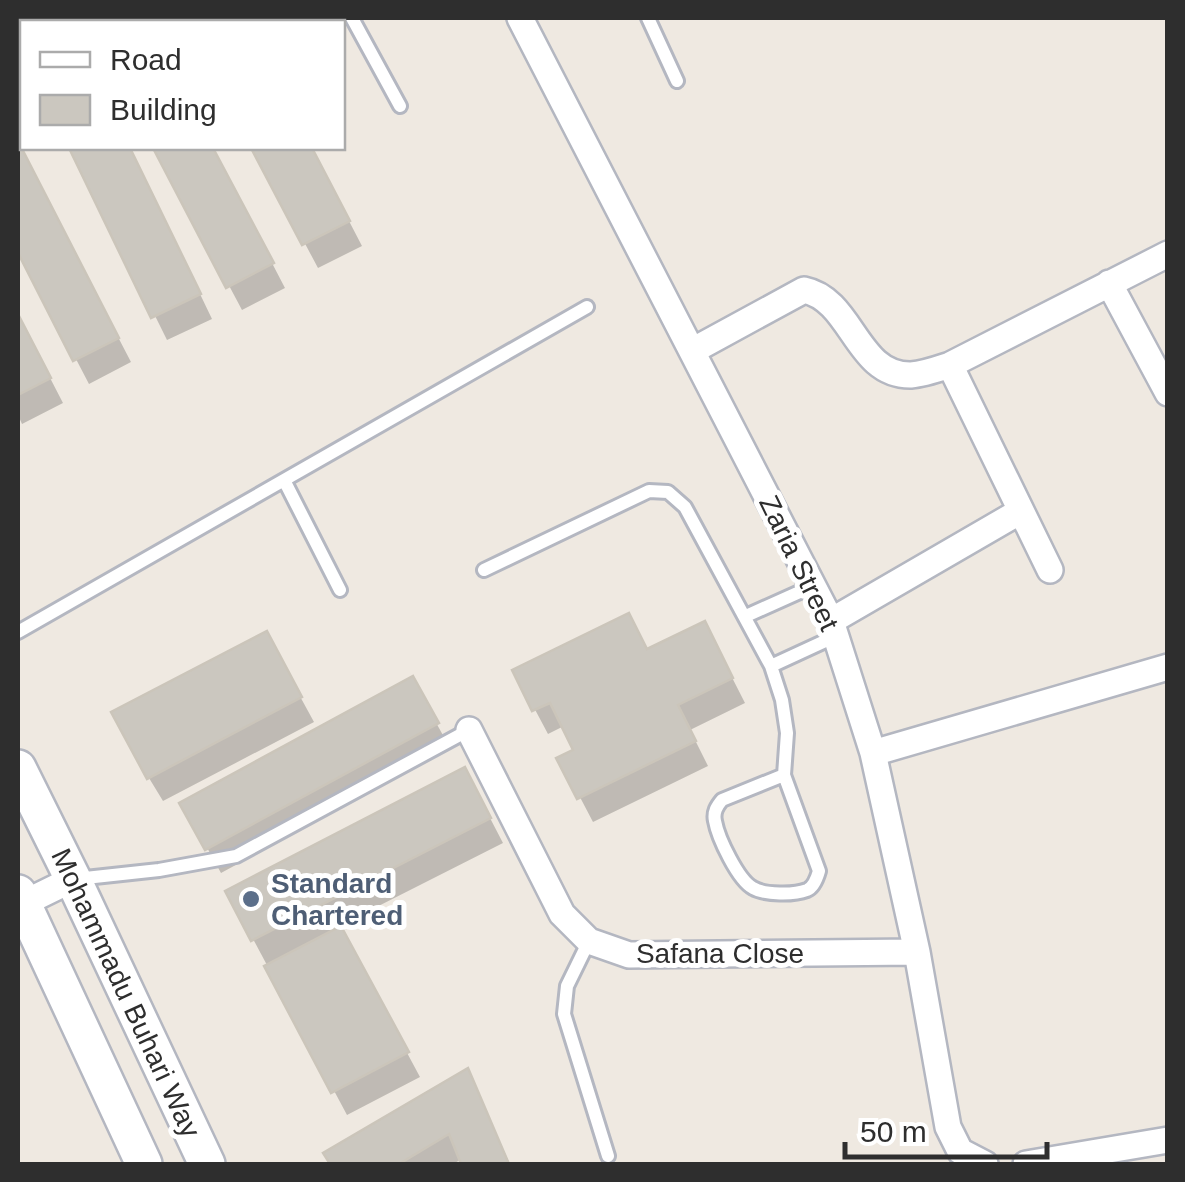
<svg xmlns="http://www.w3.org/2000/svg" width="1185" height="1182" font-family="Arial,sans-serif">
  <rect width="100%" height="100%" fill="#efe9e1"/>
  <path fill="#0003" d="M18,18h54l-10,4h-40v12z
    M224,18h19l3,4h-32z
    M18,145l113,217 -42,22 -71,-136z
    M72,148h58l82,171 -45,21z
    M156,148h56l73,140 -43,22z
    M254,148h57l51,98 -44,22z
    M18,316l45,87 -41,21 -4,-9z
    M717,648l28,55 -55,27 18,36 -115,56 -33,-63 17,-8 -13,-25 -16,8 -33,-62 132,-21z
    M279,658l35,64 -151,79 -14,-23z
    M412,679l38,69 -229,125 -38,-69z
    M478,795l25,48 -164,83 81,151 -73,38 -94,-176z
    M467,1071l43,93h-46l-2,-5 -9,5h-120l-7,-10z"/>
  <path fill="#cbc7bf" stroke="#cbc5ba" stroke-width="2.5" d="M18,141l101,197 -46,23 -55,-108z
    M69,148h61l71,146 -50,24z
    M153,148h60l61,115 -48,25z
    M251,148h61l38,73 -48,24z
    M18,314l33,64 -33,17z
    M629,613l18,36 58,-28 28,57 -55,27 18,36 -119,58 -21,-41 17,-8 -23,-47 -18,8 -20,-41z
    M267,631l35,66 -155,82 -36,-67z
    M413,676l26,47 -234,127 -26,-47z
    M465,767l26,51 -240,123 -26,-50z
    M341,926l68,126 -78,41 -67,-127z
    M468,1068l41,96h-48l-12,-30 -50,30h-69l-7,-11z"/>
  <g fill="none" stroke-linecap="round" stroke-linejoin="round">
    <g stroke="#b4b7c1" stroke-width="18">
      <path id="service" d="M352,18l48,88
        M648,18l29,63
        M184,22l9,-4
        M18,108l4,-3
        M284,480l56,110
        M484,570l165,-79 19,1 17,15 86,159 11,34 5,33 -3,42 35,96c-2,7 -5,16 -12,19 -13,5 -42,5 -54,-2 -15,-8 -35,-50 -38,-67 -2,-9 2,-15 7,-21l62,-25
        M746,616l67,-30
        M18,632l569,-325
        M771,666l65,-30
        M76,879l83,-9 77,-14 233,-126
        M589,941l-22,45 -3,28 44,142"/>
    </g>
    <g stroke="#b4b7c1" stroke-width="30">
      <path id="minor" d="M520,18l311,603 42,132 44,199 31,175 12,24 25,13
        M1109,283l59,110
        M692,351l112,-61c49,10 52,86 107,85 13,-1 27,-6 39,-10l218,-111
        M950,365l100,205
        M831,621l188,-109
        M469,730l93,184 27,27 40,14 288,-3
        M873,753l295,-86
        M18,906l55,-27
        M1026,1164l142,-24"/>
    </g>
    <g stroke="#b4b7c1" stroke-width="40">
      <path id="secondary" d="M18,768l55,111 134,285
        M18,893l126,271"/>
    </g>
    <use href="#service" stroke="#fff" stroke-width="12"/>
    <use href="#minor" stroke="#fff" stroke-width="25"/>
    <use href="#secondary" stroke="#fff" stroke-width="35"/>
  </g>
  <circle fill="#5c6f8a" stroke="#fff" stroke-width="4" cx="251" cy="899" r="10"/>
  <g text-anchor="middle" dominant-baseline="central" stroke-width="10" stroke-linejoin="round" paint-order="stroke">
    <g font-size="28" fill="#2e2e2e" stroke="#fff">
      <text transform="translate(799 563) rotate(64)">Zaria Street</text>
      <text x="720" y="953">Safana Close</text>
      <text transform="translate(126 993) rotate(65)">Mohammadu Buhari Way</text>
    </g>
    <g font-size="28" font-weight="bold" fill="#4e5e75" stroke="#fff" text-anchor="start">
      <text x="271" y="883">Standard<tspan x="271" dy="32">Chartered</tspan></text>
    </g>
  </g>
  <rect width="1185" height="1182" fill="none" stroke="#2e2e2e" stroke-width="40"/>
  <rect x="20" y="20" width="325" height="130" fill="#ffffff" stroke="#ababab" stroke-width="2.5"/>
  <rect x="40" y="52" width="50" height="15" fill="#ffffff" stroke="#ababab" stroke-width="2.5"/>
  <text x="110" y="70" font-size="30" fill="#2e2e2e">Road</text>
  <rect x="40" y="95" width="50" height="30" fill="#cbc7bf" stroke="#ababab" stroke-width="2.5"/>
  <text x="110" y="120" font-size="30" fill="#2e2e2e">Building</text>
  <path d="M845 1142v15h202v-15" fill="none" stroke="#2e2e2e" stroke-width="5"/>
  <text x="860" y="1142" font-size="30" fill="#2e2e2e" stroke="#ffffff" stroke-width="8" paint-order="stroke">50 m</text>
</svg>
